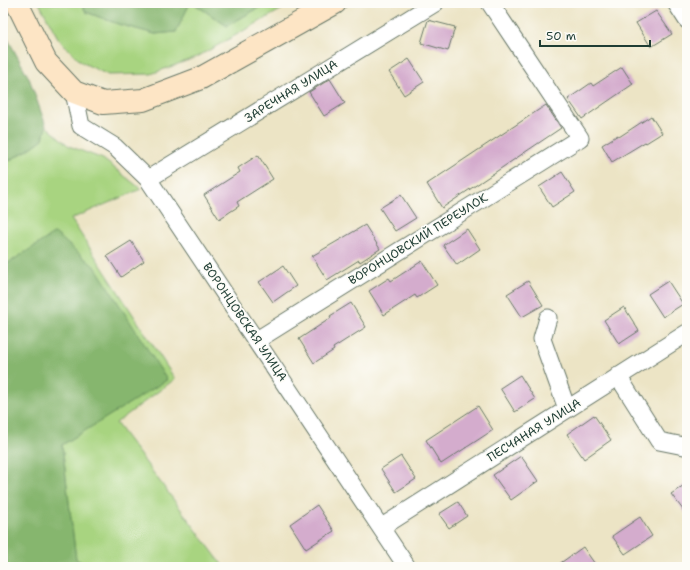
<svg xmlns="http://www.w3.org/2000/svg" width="690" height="570" font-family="'Shantell Sans',sans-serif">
  <rect width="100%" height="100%" fill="#fdfcf7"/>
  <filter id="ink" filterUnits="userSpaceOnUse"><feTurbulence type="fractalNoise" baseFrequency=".025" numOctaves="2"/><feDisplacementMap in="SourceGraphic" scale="8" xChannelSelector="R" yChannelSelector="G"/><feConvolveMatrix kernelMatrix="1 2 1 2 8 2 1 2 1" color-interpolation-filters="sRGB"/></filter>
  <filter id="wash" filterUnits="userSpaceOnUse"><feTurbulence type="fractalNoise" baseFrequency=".012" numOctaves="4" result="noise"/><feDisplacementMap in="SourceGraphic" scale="16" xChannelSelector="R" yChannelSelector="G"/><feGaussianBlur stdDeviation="0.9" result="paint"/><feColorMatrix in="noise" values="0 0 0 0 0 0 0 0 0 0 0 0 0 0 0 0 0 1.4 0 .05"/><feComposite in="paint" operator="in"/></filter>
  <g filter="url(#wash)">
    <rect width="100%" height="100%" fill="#ece4c5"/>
    <path fill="#a8d480" stroke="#64885a" d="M39,3h42l5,9 32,12 37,10 21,-2 14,-29h3l34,23 40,-23h26l-96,54 -46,17 -43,1 -27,-13 -23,-24z
      M46,126l23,20 34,13 38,30 -70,30 104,160 -59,44 108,144h-134l-14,-7 -14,-115 105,-66 -157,-117 -7,3v-101l25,-14 15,-11z"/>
    <path fill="#86b66e" stroke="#527a51" d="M81,3h109l-14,29 -21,2 -37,-10 -32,-12z
      M193,3h74l-40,23z
      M3,30l26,48 17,48 -3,13 -15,11 -25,14z
      M55,233l41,35 71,112 -105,65 14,114 14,8h-87v-302l7,-3z"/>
    <g id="blocks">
      <path fill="#d4accd" d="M656,11l16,23 -21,13 -15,-24z
        M428,20l27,7 -7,24 -27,-8z
        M409,59l15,23 -20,13 -15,-23z
        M622,67l11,17 -51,35 -14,-20 23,-16 2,3z
        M330,79l15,24 -21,13 -15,-24z
        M546,105l15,23 -119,80 -15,-24z
        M651,116l11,17 -16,10 -1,-1 -33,20 -10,-17 16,-10 1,2z
        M258,155l15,24 -36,23 2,4 -20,13 -15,-24 36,-23 -2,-4z
        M562,172l13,20 -23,15 -13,-20z
        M401,195l15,23 -21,13 -15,-23z
        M365,225l15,24 -20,13 -1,-2 -32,20 -15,-24z
        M467,229l13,20 -23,16 -14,-20z
        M131,241l13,20 -23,16 -14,-21z
        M422,261l15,24 -20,13 -2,-3 -31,20 -15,-24 20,-13 2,3z
        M283,266l13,20 -23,16 -14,-20z
        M528,281l15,24 -21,12 -15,-23z
        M668,281l15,23 -20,13 -15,-23z
        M351,303l15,24 -33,21 1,2 -20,13 -15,-24 32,-21 -1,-2z
        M624,307l15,24 -20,13 -15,-24z
        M520,375l15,24 -20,13 -15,-24z
        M478,406l15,24 -52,34 -15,-24z
        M594,415l17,25 -27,19 -17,-25z
        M401,456l15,23 -20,13 -15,-23z
        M521,456l17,25 -27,19 -18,-25z
        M687,483v32l-16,-21z
        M458,502l9,14 -18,12 -10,-14z
        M317,505l17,26 -28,18 -16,-25z
        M640,517l12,19 -27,18 -13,-18z
        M583,547l14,20h-42z"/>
    </g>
  </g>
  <g filter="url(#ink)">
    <use href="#blocks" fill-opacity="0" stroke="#677767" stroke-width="1"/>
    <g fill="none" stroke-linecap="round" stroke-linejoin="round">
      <g stroke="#677767" stroke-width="19">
        <path id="minor" d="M676,3l11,17
          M74,92l7,34 34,21 33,32 259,388
          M148,179l287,-176
          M548,318l-6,21 25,70
          M257,340l323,-202 -90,-135
          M618,376l41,65 25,5
          M382,527l305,-194"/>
      </g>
      <g stroke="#677767" stroke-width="24">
        <path id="secondary" d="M17,3l29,59 28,30 29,11 40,-3 58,-22 134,-75"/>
      </g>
      <use href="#minor" stroke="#fff" stroke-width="17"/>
      <use href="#secondary" stroke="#fde5c5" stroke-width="22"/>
    </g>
  </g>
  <g text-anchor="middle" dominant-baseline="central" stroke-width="3.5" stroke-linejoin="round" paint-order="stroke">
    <g font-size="12" fill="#1f3d34" stroke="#fdfcf7">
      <text transform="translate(291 91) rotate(-32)">ЗАРЕЧНАЯ УЛИЦА</text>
      <text transform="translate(418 239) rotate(-32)">ВОРОНЦОВСКИЙ ПЕРЕУЛОК</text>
      <text transform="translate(245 322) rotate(56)">ВОРОНЦОВСКАЯ УЛИЦА</text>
      <text transform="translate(534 430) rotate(-32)">ПЕСЧАНАЯ УЛИЦА</text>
    </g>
  </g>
  <rect width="690" height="570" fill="none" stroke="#fdfcf7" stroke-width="16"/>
  <path d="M540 40v6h110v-6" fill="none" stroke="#1f3d34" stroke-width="2"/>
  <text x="546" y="40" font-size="12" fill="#1f3d34" stroke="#fdfcf7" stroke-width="3" paint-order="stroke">50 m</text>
</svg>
